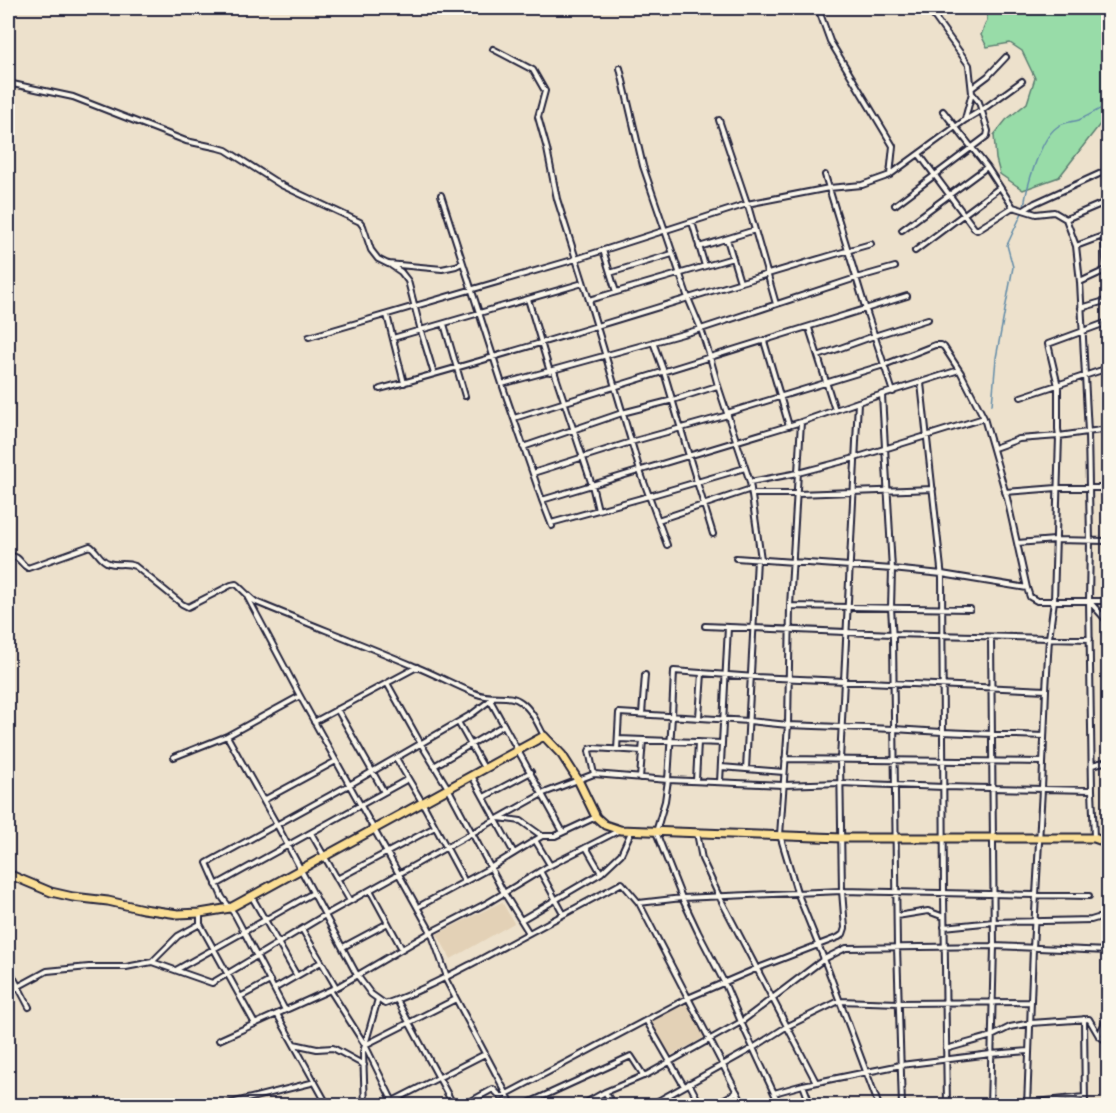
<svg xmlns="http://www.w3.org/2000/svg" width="1116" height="1113" font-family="'Balsamiq Sans',sans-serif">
  <rect width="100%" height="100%" fill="#ede1cc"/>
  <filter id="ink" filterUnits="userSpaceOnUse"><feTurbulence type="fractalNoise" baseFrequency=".0167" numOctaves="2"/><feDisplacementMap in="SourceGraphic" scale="12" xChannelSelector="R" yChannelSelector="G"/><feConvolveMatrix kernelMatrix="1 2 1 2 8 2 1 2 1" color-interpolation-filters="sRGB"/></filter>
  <g filter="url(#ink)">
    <path fill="#e3d1b6" d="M502,902l12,21 -63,36 -14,-25z
      M686,1002l19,35 -35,19 -19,-35z"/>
    <path fill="#98dca8" stroke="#5d7f72" stroke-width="1.5" d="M986,8h122v106l-49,63 -36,13 -23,-16 -4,-15 -2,-24 12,-15 21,-17 8,-25 -13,-27 -12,-8 -23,4 -6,-12 6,-15z"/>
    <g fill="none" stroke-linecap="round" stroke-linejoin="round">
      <path stroke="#638ca8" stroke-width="1.5" d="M1024,208c2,-20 16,-69 33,-81 6,-5 15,-5 22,-7 10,-5 20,-10 29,-16
        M992,405l4,-47 17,-91 -6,-22 15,-32"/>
      <g stroke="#22223b" stroke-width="8">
        <path id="minor" d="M493,49l40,21 12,21 -7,26 9,32 10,50 32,101 51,171 27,74
          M620,68l23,98 45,132 13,31 9,28 8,29 32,96 11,77
          M8,83l65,14 113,44 33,7 7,2 55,35 79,37 3,4 8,24 7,9 10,5 54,5 14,-3 6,-3
          M972,88l16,-12 18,-19
          M943,111l44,56 26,40 23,7 18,-2 12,7 42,-18
          M965,119l7,-26
          M719,120l30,89 27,95
          M919,154l55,74 3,2 3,-2 33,-21
          M891,174l74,-54 17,-10 40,-29
          M825,175l41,135 27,82
          M441,195l63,195 38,110 10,26
          M895,205l92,-69 1,-5 -9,-29 -7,-9 -3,-28 -41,-57
          M1024,210l11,-7 73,-33
          M1066,219l10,27 4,36 8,150 2,109 -1,60 3,189 2,47
          M692,222l13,44
          M902,230l85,-63
          M1104,236l4,45
          M727,239l13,43
          M1076,246l32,-12
          M699,247l56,-17
          M603,250l13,42
          M915,251l84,-63
          M389,264l12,8 7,9 13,50 13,43
          M610,273l62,-19
          M1080,282l28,-13
          M528,299l22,73
          M589,300l144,-42
          M1081,308l27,-8
          M387,315l17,68
          M444,324l21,72
          M809,328l26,82
          M309,337l267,-78 171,-55 82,-16 33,-3 28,-10 3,-29 -63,-105 -12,-33
          M393,338l190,-55
          M764,341l25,85
          M653,342l11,30 25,84 24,78
          M818,356l56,-20 54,-17
          M554,371l38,114 6,25
          M921,383l21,195 2,316 3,212
          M502,384l199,-55 155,-51 39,-11
          M380,389c165,-44 327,-99 491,-145
          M882,395l10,174 -1,39 2,31 4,308 5,159
          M1021,397l87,-29
          M727,413l157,-48 51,-20h6l3,2 17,26 23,45 23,80 20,90 3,9 7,4h52l19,21
          M514,418l393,-122
          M801,422l-11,184 -2,119 -8,110 17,57 27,67 55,147
          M523,447l99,-34 51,-13 44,-14
          M994,448l25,-9 40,-3 49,-7
          M533,473l98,-31 97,-27
          M750,482l48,-9 57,-15 129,-40
          M1005,492l52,-4h51
          M752,494h46l135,-5
          M542,500l259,-78 57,-20 101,-32
          M658,520l93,-31
          M551,523l98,-27 96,-28
          M1017,543l38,-3 53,1
          M8,556c13,-1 11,8 20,12l62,-22c7,4 10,15 19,17 8,3 15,-1 26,3l47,38 6,3 43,-22c2,0 3,-1 5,-1 2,1 15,15 20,18 53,22 106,42 158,64 21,8 42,20 63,28 15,6 33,-1 44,8 11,8 17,22 23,34
          M736,558l156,11 50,5 85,14
          M248,598l52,98 131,236 16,45
          M1090,601h18
          M790,606l180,3
          M705,626l188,8 197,5
          M387,683l34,61 27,44 56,105 25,40
          M490,700l73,132
          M337,709l47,83
          M642,714l3,-39
          M699,717l3,-44
          M314,722l103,-55
          M458,722l26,46
          M227,736l50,89 80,150 14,19 14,10c34,-12 65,-29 96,-45 47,-25 94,-51 141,-76l17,20 105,203
          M618,739l104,4
          M617,750l2,-37 130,8 39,4 106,4 48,3 102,4
          M174,757l53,-21 73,-40
          M396,758l26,44 43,80
          M785,759l258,3
          M1092,765l16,-4
          M434,766l70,-41
          M721,767l63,5
          M746,769l11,-210
          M594,774l-5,-23 1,-2 4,-1 48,3
          M472,776l42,77
          M640,778l3,-38
          M696,781l2,-39
          M720,782l8,-155
          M484,797l47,-25
          M264,800l72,-39
          M499,818l22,3 21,15h13l41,-19
          M311,833l39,68
          M697,833l5,26 17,37 97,186
          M535,840l15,25
          M586,847l15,26
          M540,871l23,42
          M337,879l98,-52
          M216,885l192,-106
          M370,890l32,59
          M252,897l45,79
          M639,903l43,-5 160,-7 247,5
          M418,907l72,-39 52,-32
          M897,916l31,-5 16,6
          M521,920l80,-47 20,-19 10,-22
          M200,924l55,100
          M944,927l49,-5 98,-2 10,-3 7,-6
          M302,929l34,58
          M343,947l45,-24
          M152,962l26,-26 22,-12v-11
          M8,967l21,40
          M176,970l137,-77
          M445,978l68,128
          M274,989l47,-27
          M330,990l35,55 30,61
          M8,992l39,-21 42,-4h37l26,-5 60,21 113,-68 219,-122 50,-19 74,6 115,5 57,-2 104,4 148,3
          M240,997l30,-16
          M397,1000l57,106
          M285,1010l-50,-95 -13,-18 -15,-34 142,-78 123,-71 20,-15
          M277,1014l51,92
          M1084,1019l1,87
          M646,1020l38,66
          M1099,1036l9,-21
          M219,1040l120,-54 92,-54 58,-30 58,-35 73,-37
          M294,1044l23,5 16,-1 31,17
          M365,1045l91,-46
          M946,1049l46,-13 18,-9 21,-4 58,-4 10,17 9,6
          M689,1083l12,23
          M803,1085l8,21
          M605,1092l9,14
          M774,1093l29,-8 98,-20 90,-11 38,-3
          M219,1106l96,-24
          M365,1106l-2,-54 15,-53
          M383,1106l102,-52
          M462,1106l31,-17 8,8 187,-99 70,-30 81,-31 4,-3 2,-6 -3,-37 -2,-131 18,-358
          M522,1106l109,-50 13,20
          M580,1106l25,-14 43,-18 93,-52 83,-63 22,-11 148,-2 114,5
          M649,1106l104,-58 33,-21 53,-26 60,2 132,-1
          M712,1106l25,-14
          M780,1106l-39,-84 -17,-40 -26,-50 -16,-34 -26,-66 9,-31 3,-21 4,-64 2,-45 81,6 291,13
          M987,1106l40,-3 57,-6
          M990,1106l4,-160 -3,-308
          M1027,1106l6,-158 9,-159 4,-99 3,-52 5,-37 5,-165 -1,-7v-43l-10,-42 60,-22"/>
      </g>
      <g stroke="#22223b" stroke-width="11">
        <path id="highway" d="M8,874l43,18 22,5 35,4 35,8 35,5 22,-1 30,-5 314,-172 18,19 16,25 18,37 9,8 15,5 222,8h252l14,5"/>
      </g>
      <use href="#minor" stroke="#fbf7ec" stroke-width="4"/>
      <use href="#highway" stroke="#fbdf96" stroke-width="7"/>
    </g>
  </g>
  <rect width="1116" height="1113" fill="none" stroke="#fbf7ec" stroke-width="30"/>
  <rect x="15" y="15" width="1086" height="1083" fill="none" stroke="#22223b" stroke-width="2" filter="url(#ink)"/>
</svg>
